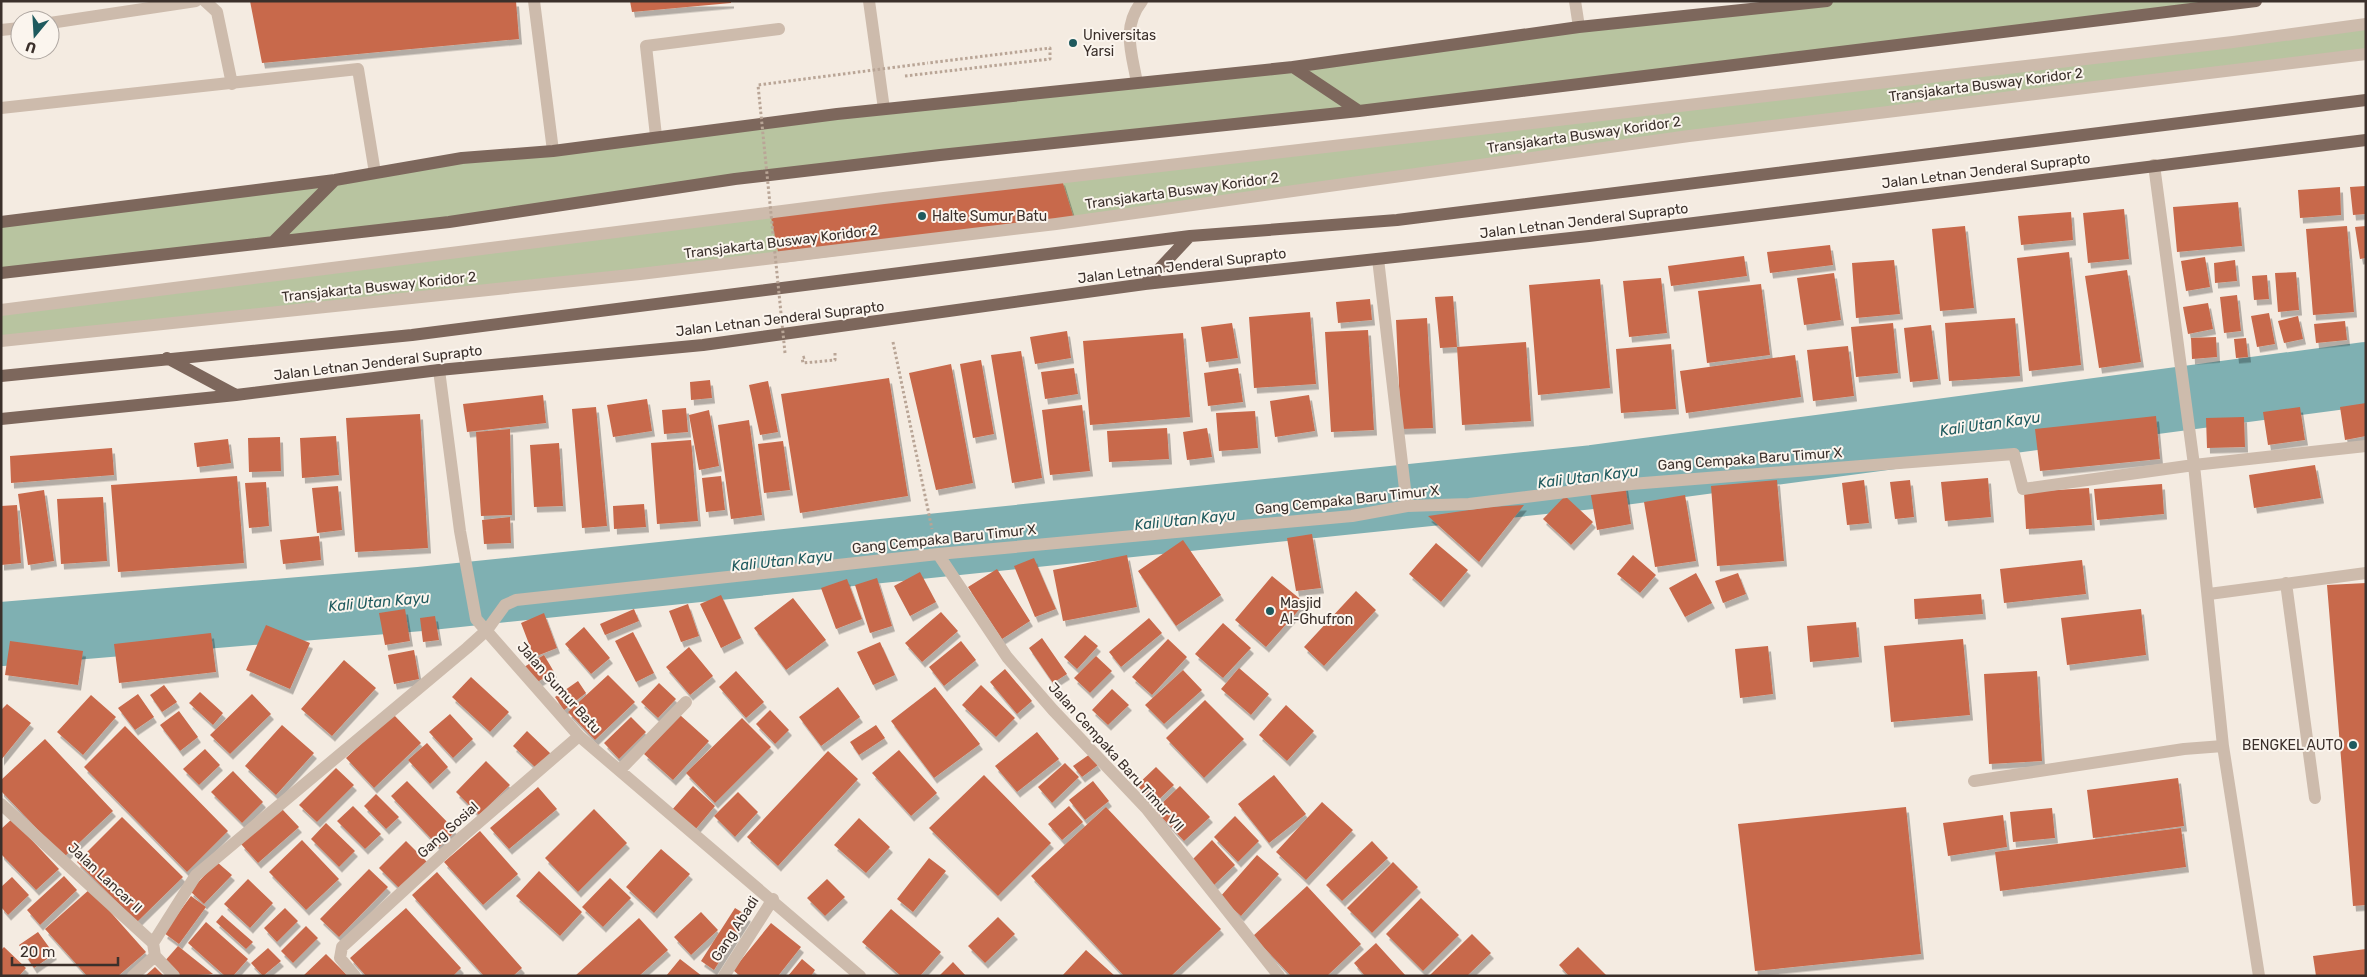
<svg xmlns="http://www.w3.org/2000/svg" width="2367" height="977" font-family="Rubik,sans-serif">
  <defs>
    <filter id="shadow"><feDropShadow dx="3" dy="5.5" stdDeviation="0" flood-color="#0004"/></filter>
  </defs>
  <rect width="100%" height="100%" fill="#f4ebe1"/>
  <path fill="#b8c4a0" d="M1827,1h429l-2255,270v-48l461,-65z
    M2366,23v32l-220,26 -1072,141 -13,-44z
    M771,212l8,45 -778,84v-31z"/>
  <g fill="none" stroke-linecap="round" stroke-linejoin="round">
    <path stroke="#7fb0b2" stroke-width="64" d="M1,634l419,-35 1173,-122 773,-103"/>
  </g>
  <path fill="#c8694b" filter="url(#shadow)" d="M250,1h266l3,38 -257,24z
    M630,1h101v2l-99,9z
    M1062,180l12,39 -295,38 -9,-45z
    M2366,186v28l-13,1 -3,-28z
    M2340,187l1,28 -41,3 -2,-28z
    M2238,202l4,44 -65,6 -4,-45z
    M2124,209l5,50 -41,4 -5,-50z
    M2071,212l2,28 -52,5 -3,-29z
    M1965,226l9,82 -34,3 -8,-82z
    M2347,226l7,86 -41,3 -7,-86z
    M2366,226v32l-6,1 -5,-32z
    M1830,245l3,20 -63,8 -3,-21z
    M2069,252l12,113 -52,6 -12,-113z
    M1744,256l3,20 -76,10 -3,-20z
    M2205,257l5,30 -24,4 -5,-30z
    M1894,260l6,54 -44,4 -4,-55z
    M2235,260l2,21 -22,2 -1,-20z
    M2127,270l14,92 -42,6 -14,-92z
    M2296,272l3,38 -21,2 -3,-39z
    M1834,273l7,47 -37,5 -7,-47z
    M2267,275l2,24 -15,1 -2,-24z
    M1661,278l6,55 -38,4 -6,-56z
    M1600,279l10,109 -72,7 -9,-110z
    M1761,284l9,71 -63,8 -9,-72z
    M2237,295l4,36 -17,2 -4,-36z
    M1453,296l4,51 69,-5 5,79 -69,4 -5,-78 -17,1 -5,-51z
    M1370,299l2,21 -34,3 -2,-21z
    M2208,303l5,26 -25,5 -5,-27z
    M1310,312l6,72 -62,4 -5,-71z
    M2269,313l6,31 -18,3 -6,-31z
    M2298,316l5,23 -19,4 -6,-22z
    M1427,318l6,110 -32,1 -5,-109z
    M2015,318l5,58 -71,5 -4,-58z
    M2345,321l2,19 -31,3 -2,-19z
    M1232,323l6,35 -32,4 -5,-35z
    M1893,323l5,50 -42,4 -5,-50z
    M1931,325l7,54 -28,3 -6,-54z
    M1368,330l6,100 -43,2 -6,-100z
    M1067,331l4,27 -36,6 -5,-27z
    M1183,333l7,84 -100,8 -7,-84z
    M2216,337l1,20 -25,2 -1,-21z
    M2246,338l2,19 -12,1 -2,-19z
    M1671,344l5,65 -55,4 -5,-64z
    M1848,346l6,50 -41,5 -6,-51z
    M1021,351l21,127 -30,5 -21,-128z
    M1795,355l6,42 -115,16 -6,-42z
    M981,360l13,74 -21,4 -13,-74z
    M951,364l22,119 -37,7 -27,-117z
    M1074,368l4,26 -33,5 -4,-27z
    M1238,368l5,34 -35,4 -4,-33z
    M889,378l19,118 -108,17 -19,-119z
    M710,380l2,18 -21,2 -1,-18z
    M768,381l10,51 -18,3 -11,-50z
    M543,395l3,28 -79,9 -4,-28z
    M1309,395l6,36 -40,6 -5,-36z
    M647,399l5,32 -39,6 -6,-32z
    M2366,403v33l-21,4 -5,-33z
    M1082,405l8,66 -40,4 -8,-65z
    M596,407l11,119 -25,2 -10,-119z
    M2300,407l5,33 -37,5 -5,-33z
    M686,408l2,24 -24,2 -2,-24z
    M709,410l10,56 -20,4 -10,-55z
    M1255,411l3,37 -39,3 -3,-38z
    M420,414l8,134 -73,4 -9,-134z
    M2156,416l4,43 -120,12 -5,-42z
    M2244,417l1,30 -38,1 -1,-30z
    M749,420l13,95 -31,4 -13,-94z
    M1167,428l2,31 -60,3 -2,-31z
    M1207,428l5,29 -25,3 -4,-28z
    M510,429l2,86 -31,1 -5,-84z
    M336,436l3,39 -37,3 -2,-40z
    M280,437l1,34 -32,1 -1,-34z
    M228,439l3,24 -34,4 -3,-24z
    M691,440l7,81 -41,3 -6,-81z
    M783,441l7,49 -26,3 -6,-49z
    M559,443l4,63 -29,1 -4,-62z
    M112,448l2,27 -103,8 -1,-27z
    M2315,465l6,33 -67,10 -5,-33z
    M237,476l7,87 -126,9 -7,-87z
    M721,476l4,34 -19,2 -4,-34z
    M1988,478l3,39 -46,4 -4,-39z
    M1777,480l7,81 -67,5 -6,-80z
    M1864,480l5,43 -22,2 -5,-42z
    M1910,480l4,37 -19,2 -5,-37z
    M266,482l3,44 -20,2 -4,-45z
    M2162,484l2,30 -67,6 -3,-31z
    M1625,485l6,39 -34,6 -7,-40z
    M338,486l4,44 -25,3 -5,-45z
    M2089,488l3,37 -66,4 -2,-37z
    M44,490l10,71 -26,4 -10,-71z
    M1685,495l11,66 -41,6 -11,-65z
    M1565,496l28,26 -22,23 -28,-26z
    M103,497l4,64 -46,3 -4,-65z
    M644,504l2,23 -32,2 -1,-23z
    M17,505l4,58 -20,2v-59z
    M1524,505l-45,57 -51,-46 62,-9z
    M510,517l1,26 -27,1 -2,-24z
    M1312,534l9,54 -25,3 -9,-53z
    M319,536l2,24 -38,4 -3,-24z
    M1183,540l38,55 -45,31 -38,-55z
    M1436,543l32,27 -27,32 -32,-28z
    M1127,555l10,52 -74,14 -10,-51z
    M1633,555l23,20 -16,18 -23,-19z
    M1034,558l22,51 -21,8 -21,-51z
    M2082,560l4,34 -82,9 -4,-34z
    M997,569l33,52 -28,18 -34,-52z
    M920,572l16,30 -26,14 -16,-30z
    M1696,573l16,30 -27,14 -16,-29z
    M1738,573l8,21 -23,9 -8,-22z
    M1272,576l33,27 -39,44 -31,-27z
    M877,578l15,48 -22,7 -15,-48z
    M847,579l15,40 -26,10 -15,-41z
    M2366,583v322l-13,1 -26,-321z
    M1356,591l20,19 -52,56 -20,-19z
    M1981,594l2,20 -68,5 -1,-20z
    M721,595l20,43 -20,10 -21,-44z
    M793,598l33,42 -40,30 -32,-42z
    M688,604l11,32 -18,6 -12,-31z
    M405,609l5,32 -25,4 -6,-32z
    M634,609l5,12 -34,14 -5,-11z
    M2141,609l5,46 -79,10 -6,-47z
    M941,612l17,19 -36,31 -17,-19z
    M544,613l13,35 -23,9 -13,-34z
    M435,616l4,24 -16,2 -3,-24z
    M1149,618l13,15 -41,34 -12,-15z
    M1856,622l3,35 -49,5 -3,-36z
    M1223,623l28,25 -28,30 -28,-24z
    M266,625l44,18 -20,46 -44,-19z
    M584,627l26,31 -19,16 -26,-30z
    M633,632l21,41 -18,9 -21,-41z
    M211,633l5,39 -97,11 -5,-39z
    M1085,635l13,11 -21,23 -13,-12z
    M1042,638l25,36 -14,9 -24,-35z
    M1168,639l19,18 -35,38 -20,-18z
    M1963,639l7,76 -79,7 -7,-76z
    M10,641l73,10 -5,34 -73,-10z
    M961,641l15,19 -32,26 -15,-19z
    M880,642l15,33 -22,10 -16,-33z
    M1768,646l5,48 -33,4 -5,-49z
    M689,647l24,29 -23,19 -24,-28z
    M414,650l5,29 -25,5 -6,-29z
    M544,655l10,17 -20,12 -10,-17z
    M1096,656l16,15 -22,22 -16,-15z
    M344,660l32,28 -44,48 -31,-27z
    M1239,668l30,26 -18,21 -30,-26z
    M1005,669l27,32 -15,13 -27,-32z
    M1183,670l19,20 -38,34 -19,-19z
    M736,671l28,31 -18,16 -27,-31z
    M2037,671l5,90 -53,3 -5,-90z
    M608,675l27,27 -40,38 -27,-28z
    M471,677l38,35 -19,20 -38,-35z
    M578,681l8,12 -22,17 -9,-13z
    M659,683l17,16 -18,19 -17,-16z
    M164,685l13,17 -15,10 -12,-17z
    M981,685l34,33 -19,19 -34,-32z
    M838,687l22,30 -39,29 -22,-29z
    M935,687l45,57 -46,34 -43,-57z
    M1112,689l17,16 -21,20 -16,-15z
    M200,692l23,21 -10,12 -24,-22z
    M138,694l16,23 -19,13 -17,-22z
    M252,694l19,20 -41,40 -20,-19z
    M91,695l25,22 -33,38 -26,-23z
    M1205,700l39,39 -40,39 -38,-40z
    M7,704l24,19 -30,37v-50z
    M1286,705l28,26 -27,30 -28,-26z
    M770,710l19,20 -14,14 -19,-20z
    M179,711l19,26 -18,14 -20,-26z
    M393,714l28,29 -47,45 -28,-30z
    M450,714l23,25 -20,19 -24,-26z
    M680,715l29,26 -36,39 -29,-26z
    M631,717l15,15 -27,27 -15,-16z
    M742,718l29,29 -56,56 -29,-30z
    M282,725l32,28 -38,42 -31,-29z
    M876,725l9,13 -26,17 -9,-13z
    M125,726l103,105 -41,41 -103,-105z
    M527,731l24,23 -14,15 -24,-23z
    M1037,732l22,27 -42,33 -22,-26z
    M45,739l68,72 -49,46 -63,-66v-11z
    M427,743l21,24 -18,17 -22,-24z
    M205,749l15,16 -21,20 -16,-16z
    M899,750l38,43 -26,23 -39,-43z
    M828,751l30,28 -80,87 -31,-29z
    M1090,754l8,11 -16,12 -9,-11z
    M486,761l24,24 -31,30 -23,-23z
    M1065,763l14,14 -27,26 -14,-16z
    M1156,767l18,18 -20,19 -17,-19z
    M336,768l18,17 -37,37 -18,-17z
    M233,771l30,31 -21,21 -31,-31z
    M984,775l67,68 -53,53 -69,-68z
    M1274,775l32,39 -37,29 -31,-39z
    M2178,778l6,48 -91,12 -6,-48z
    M407,781l49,50 -17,16 -48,-51z
    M1093,781l16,20 -24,19 -16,-20z
    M693,786l22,20 -21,25 -23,-20z
    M1180,786l30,31 -26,24 -29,-31z
    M538,787l19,22 -48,40 -19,-21z
    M738,792l20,20 -23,25 -21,-21z
    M376,794l23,23 -13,12 -22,-23z
    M1322,802l31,28 -47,50 -30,-28z
    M353,806l28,28 -16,15 -28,-28z
    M1069,806l14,16 -21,18 -14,-16z
    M1106,807l115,122 -50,47h-47l-93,-100z
    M1906,807l15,147 -166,17 -17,-147z
    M2052,808l3,30 -42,4 -3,-30z
    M282,809l17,18 -41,36 -17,-19z
    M594,809l33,34 -49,49 -33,-34z
    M2003,815l4,32 -59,9 -5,-33z
    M1235,816l24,25 -21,21 -24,-25z
    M122,817l61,60 -46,45 -60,-60z
    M859,818l31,29 -24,26 -32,-28z
    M12,819l47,50 -23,21 -35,-36v-25z
    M326,823l29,28 -16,16 -28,-28z
    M2181,828l5,39 -186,24 -5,-39z
    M480,831l38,43 -35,31 -39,-43z
    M302,840l37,39 -33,31 -37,-38z
    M1212,840l23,25 -21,20 -23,-24z
    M406,841l22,22 -27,27 -22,-22z
    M1372,841l16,17 -46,43 -16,-16z
    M661,849l29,25 -36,39 -28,-26z
    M1257,855l22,19 -38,42 -21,-19z
    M929,858l17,13 -33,41 -16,-13z
    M217,862l15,13 -28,29 -14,-13z
    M1393,862l25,25 -46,46 -25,-25z
    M369,869l19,18 -49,50 -19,-18z
    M539,871l43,41 -22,24 -44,-40z
    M437,872l85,96 -9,8h-29l-72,-81z
    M64,876l13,14 -37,35 -13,-15z
    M12,877l17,18 -21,20 -7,-8v-20z
    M610,878l21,20 -28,29 -21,-20z
    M248,879l25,24 -23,25 -26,-24z
    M827,879l18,18 -20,19 -18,-18z
    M1307,886l54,58 -34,32h-36l-38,-40z
    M90,889l56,63 -28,24h-31l-42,-47z
    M191,896l15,11 -27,37 -15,-11z
    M1421,898l38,37 -36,36 -37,-37z
    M285,908l13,13 -21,21 -13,-14z
    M406,908l55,60 -8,8h-87l-16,-18z
    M735,908l13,8 -34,54 -13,-9z
    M891,909l50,43 -21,24h-19l-39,-34z
    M701,912l17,18 -27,25 -17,-18z
    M222,915l31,27 -7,7 -30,-27z
    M998,917l17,17 -30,29 -17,-17z
    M639,918l29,32 -29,26h-64z
    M206,922l42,37 -15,17h-8l-37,-33z
    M771,923l30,24 -23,29h-38l-7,-6z
    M306,926l12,12 -25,25 -12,-12z
    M38,932l16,22 -20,14 -15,-23z
    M1472,934l19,19 -24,23h-38z
    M1376,943l30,33h-41l-11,-13z
    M178,946l35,28 -32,2 -17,-14z
    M4,947l22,21 -7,8h-18v-26z
    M1578,947l29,29h-38l-10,-11z
    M268,948l13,13 -18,15 -12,-13z
    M2366,949v27h-50l-3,-20z
    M1086,950l29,26h-53z
    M326,954l22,22h-45z
    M680,959l22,17h-36z
    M802,959l13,11 -4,6h-23z
    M953,962l13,14h-27z
    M155,967l9,9h-19z"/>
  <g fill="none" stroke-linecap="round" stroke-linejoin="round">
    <path stroke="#b9a596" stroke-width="3" stroke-dasharray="2.5 2.5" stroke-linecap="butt" d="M905,76l145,-17v-11l-122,15
      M893,342l39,187
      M805,357l-3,1 1,5 32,-3v-9"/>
    <path stroke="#cdbbac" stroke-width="12" d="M205,1l12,11 15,72
      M534,1l19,150
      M869,1l15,108
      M1575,1l4,26
      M50,23l146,-22
      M1,30l19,-2
      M1137,83c-5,-30 -16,-55 5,-82
      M1,108l357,-39 17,104
      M656,136l-10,-90 133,-17
      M2154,165l40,300 29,281 36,230
      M1378,259l29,247
      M1,310l883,-112 1349,-156 133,-18
      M1,341l639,-67 416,-50 633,-88 677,-82
      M439,370l21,161 16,88 103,117 281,240
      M938,554l69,103 46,53 93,98 133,168
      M2286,583l29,215
      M2209,594l157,-21
      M620,770l66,-68
      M1974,781l210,-32 39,-3
      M1,804l152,139 2,13 19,20
      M153,943l43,-68 271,-227 20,-18 18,-25 11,-5 422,-46 414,-38 55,-10 62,-2 162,-20 383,-30 9,35 171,-24 172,-19
      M133,976l22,-20
      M355,976l-15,-18 2,-11 121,-111 116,-100
      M724,976l49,-77"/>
    <path stroke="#7d675c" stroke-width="12" d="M1293,67l66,44
      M1,222l334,-42 127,-22 91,-7 284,-37 456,-47 286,-40 248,-26
      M273,242l62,-62
      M1,273l448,-51 286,-43 205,-24 419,-44 897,-110
      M1145,284l45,-48
      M167,358l69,37
      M1,376l411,-41 778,-99 207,-16 969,-120
      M1,419l235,-24 203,-25 264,-25 442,-61 444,-48 777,-96"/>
    <path stroke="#b9a596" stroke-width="3" stroke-dasharray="2.5 2.5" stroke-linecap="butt" d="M785,353l-27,-268 170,-22"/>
  </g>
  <g fill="#1f5a5e" stroke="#fbf5ee" stroke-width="2">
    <circle cx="1073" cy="43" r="5"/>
    <circle cx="922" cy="216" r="5"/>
    <circle cx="1270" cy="611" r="5"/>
    <circle cx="2353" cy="745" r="5"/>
  </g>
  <g text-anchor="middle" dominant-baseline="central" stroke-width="4" stroke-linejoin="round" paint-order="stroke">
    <g font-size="14" fill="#3b302b" stroke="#fbf5ee" text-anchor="start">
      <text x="1083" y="35">Universitas<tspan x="1083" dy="16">Yarsi</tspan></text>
      <text x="932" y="216">Halte Sumur Batu</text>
      <text x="1280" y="603">Masjid<tspan x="1280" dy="16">Al-Ghufron</tspan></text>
      <text x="2343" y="745" text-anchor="end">BENGKEL AUTO</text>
    </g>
    <g font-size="14" fill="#3b302b" stroke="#fbf5ee">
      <text transform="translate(1986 85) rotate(-7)">Transjakarta Busway Koridor 2</text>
      <text transform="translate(1584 135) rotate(-8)">Transjakarta Busway Koridor 2</text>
      <text transform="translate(1986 171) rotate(-7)">Jalan Letnan Jenderal Suprapto</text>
      <text transform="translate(1182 191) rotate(-8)">Transjakarta Busway Koridor 2</text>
      <text transform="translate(1584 221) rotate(-7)">Jalan Letnan Jenderal Suprapto</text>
      <text transform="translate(781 242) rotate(-7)">Transjakarta Busway Koridor 2</text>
      <text transform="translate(1182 266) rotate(-7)">Jalan Letnan Jenderal Suprapto</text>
      <text transform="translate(379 287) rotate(-6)">Transjakarta Busway Koridor 2</text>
      <text transform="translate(780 319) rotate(-7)">Jalan Letnan Jenderal Suprapto</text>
      <text transform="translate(378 363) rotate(-7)">Jalan Letnan Jenderal Suprapto</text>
      <text transform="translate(1750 459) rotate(-4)">Gang Cempaka Baru Timur X</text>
      <text transform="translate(1347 500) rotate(-6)">Gang Cempaka Baru Timur X</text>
      <text transform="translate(944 539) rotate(-6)">Gang Cempaka Baru Timur X</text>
      <text transform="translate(559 688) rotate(48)">Jalan Sumur Batu</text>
      <text transform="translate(1116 757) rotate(48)">Jalan Cempaka Baru Timur VII</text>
      <text transform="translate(448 830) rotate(-42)">Gang Sosial</text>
      <text transform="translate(105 878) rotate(43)">Jalan Lancar II</text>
      <text transform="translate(735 929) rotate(-57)">Gang Abadi</text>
    </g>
    <g font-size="15" font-style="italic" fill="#1f5a5e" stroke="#fbf5ee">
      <text transform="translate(1990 424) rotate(-8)">Kali Utan Kayu</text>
      <text transform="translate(1588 477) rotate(-7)">Kali Utan Kayu</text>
      <text transform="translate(1185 520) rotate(-6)">Kali Utan Kayu</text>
      <text transform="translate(782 561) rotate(-6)">Kali Utan Kayu</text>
      <text transform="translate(379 602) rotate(-5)">Kali Utan Kayu</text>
    </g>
  </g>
  <rect width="2367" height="977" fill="none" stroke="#3b302b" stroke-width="5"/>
  <g transform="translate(35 35) rotate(198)"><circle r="24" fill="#fbf5ee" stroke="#aea6a0"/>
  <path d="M0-4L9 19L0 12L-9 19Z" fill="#1f5a5e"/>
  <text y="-8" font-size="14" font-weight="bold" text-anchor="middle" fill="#3b302b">U</text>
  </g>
  <path d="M12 957v8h106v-8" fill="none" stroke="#3b302b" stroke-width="2.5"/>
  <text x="20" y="957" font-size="15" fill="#3b302b" stroke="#fbf5ee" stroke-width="4" paint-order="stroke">20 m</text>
</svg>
